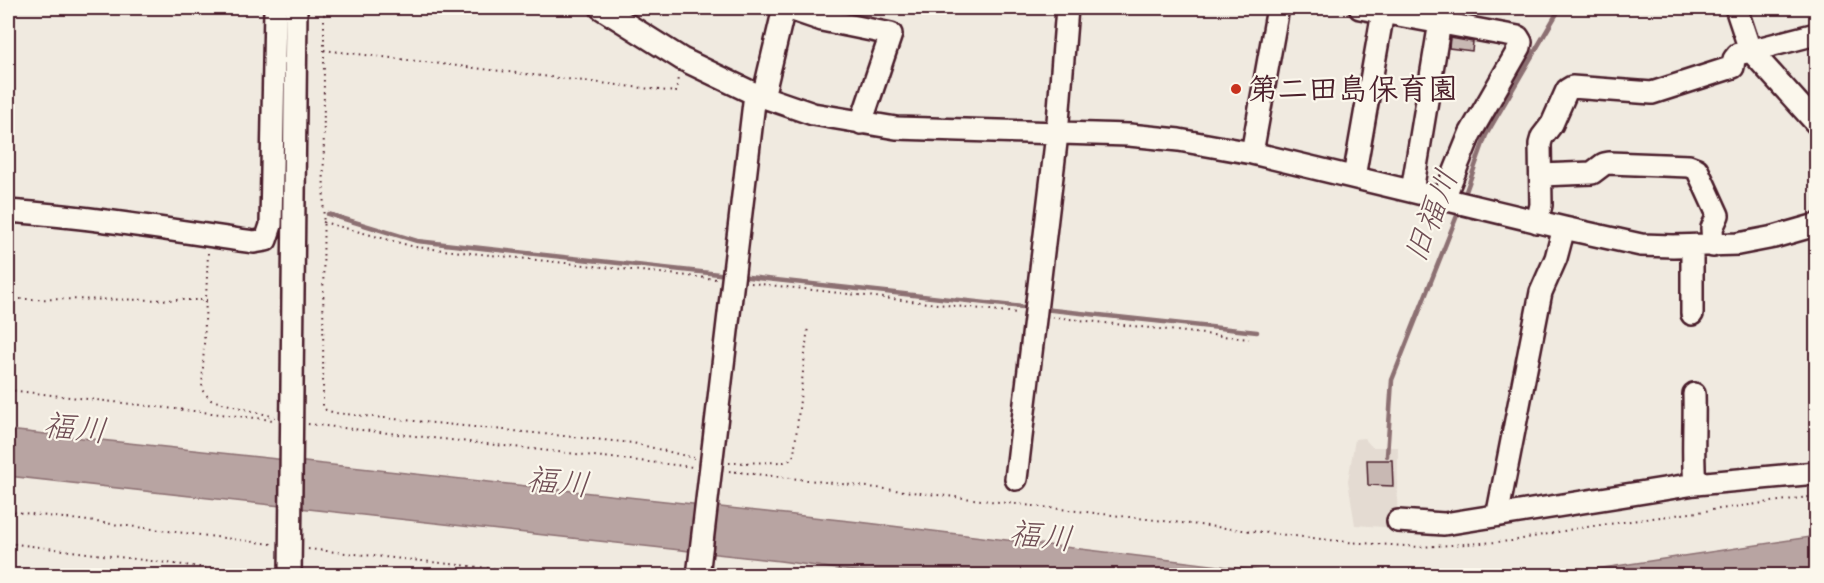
<svg xmlns="http://www.w3.org/2000/svg" width="1824" height="583" font-family="Caveat,'Klee One',sans-serif">
  <rect width="100%" height="100%" fill="#f0eae0"/>
  <filter id="ink" filterUnits="userSpaceOnUse"><feTurbulence type="fractalNoise" baseFrequency=".0167" numOctaves="2"/><feDisplacementMap in="SourceGraphic" scale="12" xChannelSelector="R" yChannelSelector="G"/><feConvolveMatrix kernelMatrix="1 2 1 2 8 2 1 2 1" color-interpolation-filters="sRGB"/></filter>
  <g filter="url(#ink)">
    <path fill="#e4dbd2" d="M1364,438l8,9h26l-1,81 -42,-3 -7,-44 7,-42z"/>
    <path fill="#b8a4a2" stroke="#8c6f72" stroke-width="1.5" d="M8,430l851,92 435,53h-413l-101,-14 -772,-85z
      M1816,536v39h-260l254,-38z"/>
    <g fill="none" stroke-linecap="round" stroke-linejoin="round">
      <path stroke="#8c6f72" stroke-width="4.5" d="M1464,197l22,-62 74,-127
        M328,214l89,27 311,34
        M739,276l293,32
        M1043,309l214,23
        M1387,456l5,-76 68,-172"/>
    </g>
    <path fill="#c8b8b3" stroke="#4a1f2b" stroke-width="1.5" d="M1450,38l23,4 -1,9 -23,-3z
      M1367,460h25l1,26 -25,-1z"/>
    <g fill="none" stroke-linecap="round" stroke-linejoin="round">
      <g stroke="#4a1f2b" stroke-width="26">
        <path id="minor" d="M601,8l81,51 73,35 58,20 83,14 233,7 50,5 73,13 312,75 77,17 32,1 65,-2 36,-7 42,-12
          M787,8l35,12 69,14 -30,89
          M1360,8l158,29 3,5 -1,5 -50,87 -26,64
          M1736,8l14,42 66,73
          M763,97l21,-89
          M1252,153l26,-145
          M1541,175l51,-2 12,-9 5,-1 80,3 8,3 21,46 -6,13 1,18
          M1354,177l29,-165
          M1412,191l28,-169
          M8,211c83,6 164,19 246,31l12,-2 5,-15 4,-217
          M1537,222l4,-17 -1,-61 2,-7 10,-13 15,-34 5,-3 80,6 81,-26 1,-8 4,-5 78,-20
          M1692,246v68
          M1694,394c1,30 -2,60 1,90
          M1016,479l41,-345 10,-126
          M1500,515l-1,-8 42,-215 15,-34 8,-30
          M1398,521l46,3 251,-40 121,-11
          M290,576l6,-568
          M698,576l57,-482"/>
      </g>
      <path stroke="#4a1f2b" stroke-width="2" stroke-dasharray="1.5 4.5" stroke-linecap="butt" d="M324,8v42l352,42 2,-15
        M324,50l-1,357 3,3 9,3 298,30 61,15
        M323,222l92,25 301,32
        M208,253l-6,137 9,10 64,17
        M751,283l266,30
        M8,299l199,1
        M1052,317l197,22
        M8,390l265,30
        M308,424l385,43
        M729,463l55,-1 6,-2 4,-5 14,-129
        M729,471l618,71 73,5 92,-6 67,-13 237,-32
        M8,511l264,33
        M8,543l247,31 2,2
        M308,549l256,27
        M321,576l3,-2 19,2"/>
      <use href="#minor" stroke="#fbf7ec" stroke-width="21"/>
    </g>
  </g>
  <circle fill="#c8321e" stroke="#fbf7ec" stroke-width="2" cx="1236" cy="89" r="6"/>
  <g text-anchor="middle" dominant-baseline="central" stroke-width="4.5" stroke-linejoin="round" paint-order="stroke">
    <g font-size="30" font-weight="bold" fill="#4a1f2b" stroke="#fbf7ec" text-anchor="start">
      <text x="1248" y="89">第二田島保育園</text>
    </g>
    <g font-size="32" font-style="italic" fill="#704e55" stroke="#fbf7ec">
      <text transform="translate(1431 216) rotate(-69)">旧福川</text>
      <text transform="translate(75 428) rotate(6)">福川</text>
      <text transform="translate(558 482) rotate(6)">福川</text>
      <text transform="translate(1041 536) rotate(6)">福川</text>
    </g>
  </g>
  <rect width="1824" height="583" fill="none" stroke="#fbf7ec" stroke-width="30"/>
  <rect x="15" y="15" width="1794" height="553" fill="none" stroke="#4a1f2b" stroke-width="2" filter="url(#ink)"/>
</svg>
